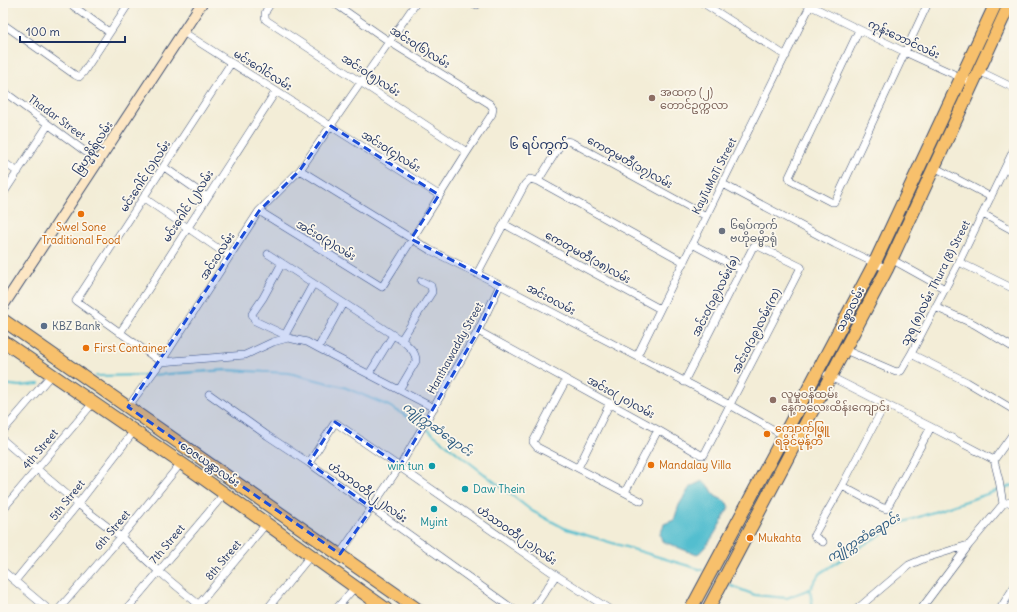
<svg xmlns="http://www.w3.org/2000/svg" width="1017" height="612" font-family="Delius,'Noto Sans Myanmar',sans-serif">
  <rect width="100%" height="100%" fill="#fbf7ec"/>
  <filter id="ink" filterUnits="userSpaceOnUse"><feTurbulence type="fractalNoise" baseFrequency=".025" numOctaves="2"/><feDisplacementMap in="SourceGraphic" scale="8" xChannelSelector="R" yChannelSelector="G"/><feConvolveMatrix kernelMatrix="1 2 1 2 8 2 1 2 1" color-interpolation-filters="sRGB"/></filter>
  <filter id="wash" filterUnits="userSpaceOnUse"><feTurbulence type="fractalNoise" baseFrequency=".012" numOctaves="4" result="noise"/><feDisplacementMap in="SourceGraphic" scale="16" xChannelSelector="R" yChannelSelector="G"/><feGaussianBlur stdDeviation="0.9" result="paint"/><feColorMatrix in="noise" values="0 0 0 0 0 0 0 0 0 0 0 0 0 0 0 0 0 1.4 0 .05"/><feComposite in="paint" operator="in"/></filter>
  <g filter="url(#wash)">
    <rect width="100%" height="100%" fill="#f3edd7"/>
    <path fill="#53becf" stroke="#377696" d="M702,481l8,6 5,9 10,5 4,6c-9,17 -17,35 -32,48l-35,-14 -2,-7 4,-10 10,-4 5,-15 11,-18z"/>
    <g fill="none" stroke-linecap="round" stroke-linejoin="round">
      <path stroke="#53becf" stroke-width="2" d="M153,375l73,-5 63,3 55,14 45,19 31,18 112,87 34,18 136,41
        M96,376l53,-1
        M3,384l16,2 20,-2
        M729,585l26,10 32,3 23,-9 9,-15 46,-30 36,-21 113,-38
        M810,589l3,20"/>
    </g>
  </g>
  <g filter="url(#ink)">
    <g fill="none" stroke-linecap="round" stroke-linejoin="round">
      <g stroke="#3b4c70" stroke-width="8">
        <path id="minor" d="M69,3l40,29
          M271,3c-4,6 -8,10 -5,17l201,132
          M471,3l6,2 1,-2
          M703,3l83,53
          M805,3l100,49 68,31
          M3,24l72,51 4,2 4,-4 46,-70
          M859,30l-70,147 2,4 40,21h3l2,-2 92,-197
          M183,32l256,163
          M231,63l-155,238 85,61 84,-7 28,-13 15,-4 19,4 11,6 116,60
          M979,71l35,17
          M3,91l95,70
          M3,162l15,10
          M164,167l43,30
          M934,167l57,30
          M1005,169l9,5
          M300,170l130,80 70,35 230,120 65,37
          M538,181l146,81
          M723,184l112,60 52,25
          M3,194l45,-69
          M144,198l85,58
          M259,211l123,76 85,-135 25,-38 1,-6 -3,-4 -100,-62 -56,-39
          M983,214l31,17
          M504,224l156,85
          M692,244l49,26
          M268,254l136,88c6,6 12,10 12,19l-17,29
          M891,259l54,30
          M959,262l55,27
          M282,263l-19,35 -11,16 3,7 30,14 3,3
          M477,274l48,-90 5,-5 8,2 23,-37 4,-3 6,1 135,74
          M935,307l39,17 40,24
          M478,331l180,99 43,25h3l97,-188 -43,-21 -5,1 -69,135
          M120,333l156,-242
          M285,335l28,-51
          M401,340l31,-48 -1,-6 -10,-5
          M318,348l25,-45
          M845,350l51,22 5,-1 10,-17 48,-92 55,-113
          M911,354l56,28 47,28
          M637,356l173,-350
          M369,374l24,-39
          M827,375l104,52 63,33
          M566,380l-33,62 4,5 104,54
          M209,394l59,42 41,27 204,146
          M128,407l33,-45 98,-151 41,-41 116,-167
          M3,431l49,-57
          M3,440l75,64 43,33 35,32 48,40
          M309,463l25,-39 2,-1 220,152 53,34
          M578,468l32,-65
          M842,486l39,21 5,2 2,-3 43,-79
          M625,492l33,-62
          M1003,504l11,-3
          M3,509l90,-106
          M823,542l-8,-5 -1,-2 28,-49 43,-82
          M340,554l60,-88 78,-135 22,-46
          M3,571l45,38
          M15,581l63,-77 56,-73
          M59,609l62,-72 60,-74
          M127,609l97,-115
          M195,609l71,-85
          M267,609l44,-54
          M336,609l19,-22
          M533,609l23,-34
          M857,609l52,-44 14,-6 45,-14
          M921,609l48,-64 34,-41 -4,-24 -5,-20 20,-28
          M1000,609l14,-22"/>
      </g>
      <g stroke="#3b4c70" stroke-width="12">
        <path id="secondary" d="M3,306l199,-303"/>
      </g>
      <g stroke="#3b4c70" stroke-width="14">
        <path id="primary" d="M3,320l414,289
          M3,341l194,133 189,135
          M691,609l93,-174 91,-173 121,-259
          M708,609l179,-340 123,-266"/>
      </g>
      <use href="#minor" stroke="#fff" stroke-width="7"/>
      <use href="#secondary" stroke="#fce6c4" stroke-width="10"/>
      <use href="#primary" stroke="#f7c06c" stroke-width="12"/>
    </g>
  </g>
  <path fill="#1d4ed8" fill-opacity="0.2" stroke="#1d4ed8" stroke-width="3" stroke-dasharray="8 5" stroke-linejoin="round" d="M331,126l108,69 -28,44 89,46 -22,46 -78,135 -65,-44 -26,41 63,45 -32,46 -212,-147 131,-196 41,-41z"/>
  <g fill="#8d6e63" stroke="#fbf7ec" stroke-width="1.5">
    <circle cx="652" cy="98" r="4"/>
    <circle cx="773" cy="400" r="4"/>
  </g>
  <g fill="#e8710a" stroke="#fbf7ec" stroke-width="1.5">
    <circle cx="81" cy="214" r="4"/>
    <circle cx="86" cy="348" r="4"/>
    <circle cx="767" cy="434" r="4"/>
    <circle cx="651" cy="465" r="4"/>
    <circle cx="750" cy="538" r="4"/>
  </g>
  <circle fill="#6b7280" stroke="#fbf7ec" stroke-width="1.5" cx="722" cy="231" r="4"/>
  <circle fill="#5c6f8a" stroke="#fbf7ec" stroke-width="1.5" cx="44" cy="326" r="4"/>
  <g fill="#0f9aa8" stroke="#fbf7ec" stroke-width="1.5">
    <circle cx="432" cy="466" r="4"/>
    <circle cx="465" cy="489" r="4"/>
    <circle cx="434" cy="509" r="4"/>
  </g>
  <g text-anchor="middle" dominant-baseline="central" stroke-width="3.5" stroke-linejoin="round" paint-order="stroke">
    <g font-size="11" fill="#1b2f5e" stroke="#fbf7ec">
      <text transform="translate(904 39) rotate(25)">ကုန်းဘောင်လမ်း</text>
      <text transform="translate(420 47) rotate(32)">အင်းဝ(၆)လမ်း</text>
      <text transform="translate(263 70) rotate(32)">မင်းဂေါင်လမ်း</text>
      <text transform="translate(371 75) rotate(33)">အင်းဝ(၅)လမ်း</text>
      <text transform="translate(57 117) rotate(36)">Thadar Street</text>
      <text transform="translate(93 148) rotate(-57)">ဗြဟ္မစိုရ်လမ်း</text>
      <text transform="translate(391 151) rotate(32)">အင်းဝ(၄)လမ်း</text>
      <text transform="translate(630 162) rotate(29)">ကေတုမတီ(၁၇)လမ်း</text>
      <text transform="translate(145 176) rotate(-57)">မင်းဂေါင် (၁)လမ်း</text>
      <text transform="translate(714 176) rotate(-63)">KayTuMaTi Street</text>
      <text transform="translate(188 206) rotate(-57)">မင်းဂေါင် (၂)လမ်း</text>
      <text transform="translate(326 240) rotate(31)">အင်းဝ(၃)လမ်း</text>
      <text transform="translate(217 256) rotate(-57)">အင်းဝလမ်း</text>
      <text transform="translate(588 257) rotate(29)">ကေတုမတီ(၁၈)လမ်း</text>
      <text transform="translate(935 283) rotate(-63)">သူရ (၈)လမ်း Thura (8) Street</text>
      <text transform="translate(715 296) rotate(-63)">အင်းဝ(၁၉)လမ်း(ခ)</text>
      <text transform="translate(551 299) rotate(28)">အင်းဝလမ်း</text>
      <text transform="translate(850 309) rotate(-62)">သစ္စာလမ်း</text>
      <text transform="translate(756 331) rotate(-63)">အင်းဝ(၁၉)လမ်း(က)</text>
      <text transform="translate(455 348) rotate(-61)">Hanthawaddy Street</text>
      <text transform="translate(621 397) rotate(29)">အင်းဝ(၂၀)လမ်း</text>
      <text transform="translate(40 449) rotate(-50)">4th Street</text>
      <text transform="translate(210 464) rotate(35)">ဝေဇယန္တာလမ်း</text>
      <text transform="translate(368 492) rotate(36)">ဟံသာဝတီ(၂၂)လမ်း</text>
      <text transform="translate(67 500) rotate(-51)">5th Street</text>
      <text transform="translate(112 530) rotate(-50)">6th Street</text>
      <text transform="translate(517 535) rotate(35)">ဟံသာဝတီ(၂၁)လမ်း</text>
      <text transform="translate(167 544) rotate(-50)">7th Street</text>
      <text transform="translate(223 560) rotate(-50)">8th Street</text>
    </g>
    <g font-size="11" fill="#785e54" stroke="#fbf7ec" text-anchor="start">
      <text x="660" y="92">အထက (၂)<tspan x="660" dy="13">တောင်ဥက္ကလာ</tspan></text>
      <text x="781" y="394">လူမှုဝန်ထမ်း<tspan x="781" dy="13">နေ့ကလေးထိန်းကျောင်း</tspan></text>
    </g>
    <g font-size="11" fill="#5b616d" stroke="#fbf7ec" text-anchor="start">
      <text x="730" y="225">၆ရပ်ကွက်<tspan x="730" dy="13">ဗဟိုဓမ္မာရုံ</tspan></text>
    </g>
    <g font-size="11" fill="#c56008" stroke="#fbf7ec" text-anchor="start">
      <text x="81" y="227" text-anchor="middle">Swel Sone<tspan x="81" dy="13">Traditional Food</tspan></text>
      <text x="94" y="348">First Container</text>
      <text x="775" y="428">ကျောက်ဖြူ<tspan x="775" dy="13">ရခိုင်မုန့်တီ</tspan></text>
      <text x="659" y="465">Mandalay Villa</text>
      <text x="758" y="538">Mukahta</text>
    </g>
    <g font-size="11" fill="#4e5e75" stroke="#fbf7ec" text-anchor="start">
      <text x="52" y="326">KBZ Bank</text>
    </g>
    <g font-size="11" fill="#0d838f" stroke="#fbf7ec" text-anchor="end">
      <text x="424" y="466">win tun</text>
      <text x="473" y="489" text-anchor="start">Daw Thein</text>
      <text x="434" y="522" text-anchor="middle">Myint</text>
    </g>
    <g font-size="12" font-style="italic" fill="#2c5a80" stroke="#fbf7ec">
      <text transform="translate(438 429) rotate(36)">ကျိုက္ကဆံချောင်း</text>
      <text transform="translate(863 537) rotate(-31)">ကျိုက္ကဆံချောင်း</text>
    </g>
    <g font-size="13" fill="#1b2f5e" stroke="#fbf7ec">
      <text x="539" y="144">၆ ရပ်ကွက်</text>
    </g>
  </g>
  <rect width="1017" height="612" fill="none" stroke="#fbf7ec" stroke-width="16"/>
  <path d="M20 36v6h105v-6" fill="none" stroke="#1b2f5e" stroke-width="2"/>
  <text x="26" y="36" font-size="12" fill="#1b2f5e" stroke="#fbf7ec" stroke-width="3" paint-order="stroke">100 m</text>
</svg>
